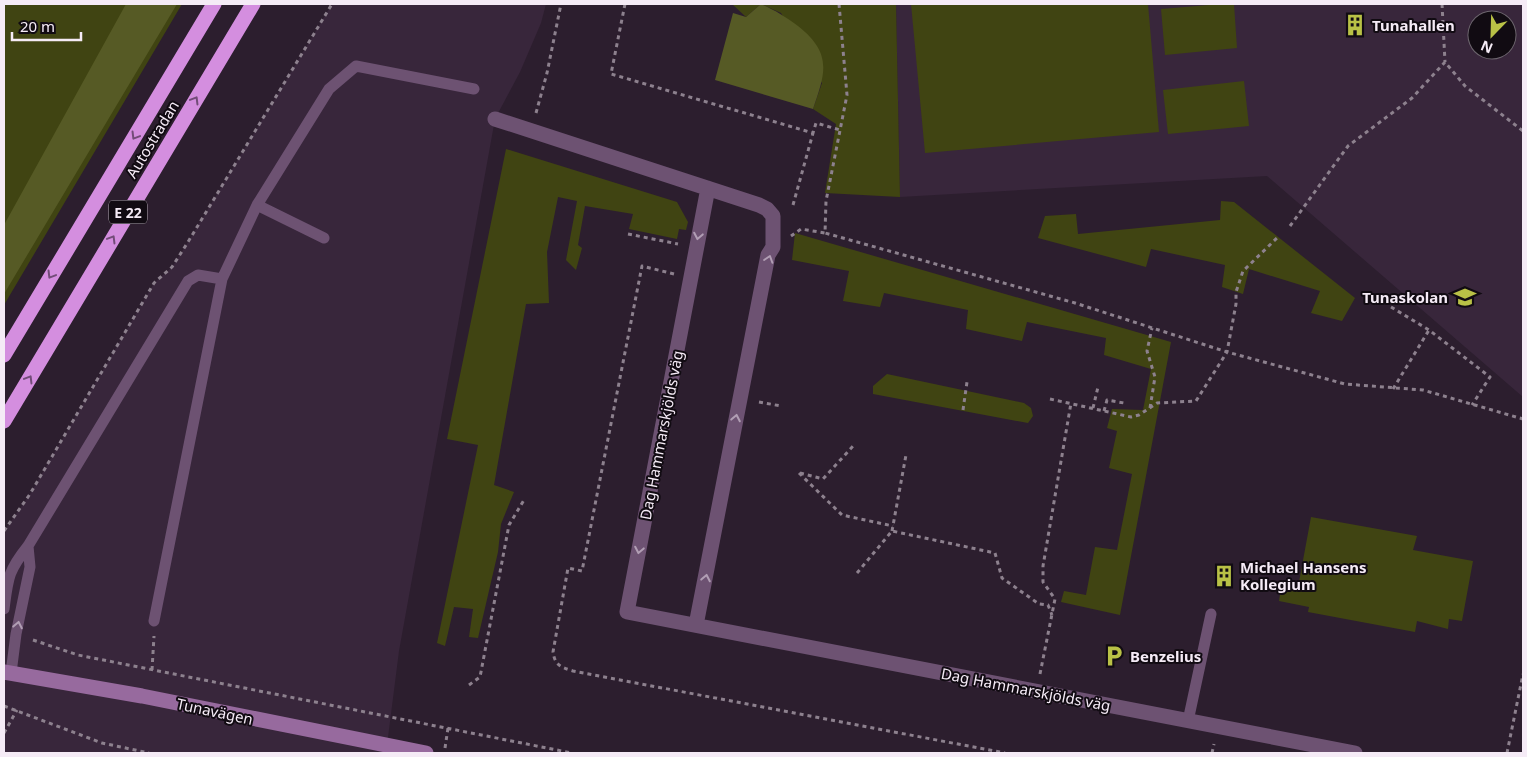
<svg xmlns="http://www.w3.org/2000/svg" width="1527" height="757" font-family="'Noto Sans',sans-serif">
  <rect width="100%" height="100%" fill="#2c1e2e"/>
  <path fill="#38263b" fill-rule="evenodd" d="M332,4h214l-5,19 -21,49 -25,47 -96,532 -13,102h-382v-222l26,-37 124,-211 18,-16 16,-25z
    M896,4h627v393l-256,-221 -367,21zM1477,20h30v30h-30z"/>
  <path fill="#404412" d="M4,4h178l-178,301z
    M732,4h164l4,193 -75,-4 11,-69 -23,-15 9,-26 -41,-70 -20,-9 -15,13z
    M911,4h237l11,128 -234,21z
    M1221,4h13l3,44 -72,7 -4,-46z
    M1244,81l5,45 -81,8 -5,-44z
    M506,149l171,53 11,20 -2,8 -7,-1 -2,10 -48,-10 4,-15 -48,-8 -7,39 4,3 -6,22 -10,-10 11,-59 -19,-4 -11,55 2,51 -23,1 -32,181 20,7 -13,32 -3,28 -20,86 -9,-1 4,-28 -19,-2 -9,39 -8,-3 41,-198 -31,-6z
    M1221,201l13,1 121,96 -13,23 -31,-8 9,-22 -71,-22 -6,25 -21,-7 3,-22 -74,-16 -5,18 -108,-29 7,-22 31,-2 2,20 142,-14z
    M795,233l376,109 -51,273 -59,-13 3,-11 22,4 9,-48 22,3 15,-76 -23,-6 8,-37 -10,-3 5,-19 31,1 8,-41 -47,-14 2,-17 -79,-16 -5,19 -56,-12 2,-19 -84,-17 -4,14 -37,-6 6,-30 -57,-11z
    M887,374l137,29 7,5 2,8 -5,7 -155,-29v-8z
    M1311,517l106,19 -4,14 60,11 -11,60 -13,-2 -1,10 -31,-8 -2,11 -107,-20 1,-5 -30,-6 3,-20 17,1z"/>
  <path fill="#565a25" d="M126,4h51l-173,290v-69z
    M761,4c14,6 25,13 37,22 34,27 28,46 15,83l-98,-29 18,-67 13,4z"/>
  <g fill="none" stroke-linecap="round" stroke-linejoin="round">
    <path stroke="#8d818e" stroke-width="3" stroke-dasharray="4 4" stroke-linecap="butt" d="M625,4l-14,70 202,59 3,-10 24,7
      M839,4l8,91 -21,106 -1,32 250,70 152,49 118,32 78,6 100,29
      M1442,4l3,58
      M536,113l11,-40 14,-69
      M793,205l20,-72
      M1290,226l58,-80 64,-48 33,-36 20,24 58,45
      M628,234l50,10
      M791,236l10,-7 24,4
      M674,274l-32,-8 -60,305 -14,-3 -15,84c2,13 7,15 20,19l432,82
      M1391,307l38,23 61,47 -18,28
      M1393,389l36,-59
      M1050,399l81,18 8,-2 18,-12 39,-2 31,-49 9,-48v-12l7,-21 35,-34
      M759,402l22,4
      M1093,408l5,-21
      M1150,408l5,-31 -8,-26 5,-23
      M963,410l4,-28
      M1104,411l3,-11 17,3
      M799,473l43,42 51,11
      M800,473l23,6 31,-34
      M4,531l26,-37 124,-211 18,-16 16,-25 144,-238
      M892,531l14,-76
      M857,573l35,-42 103,22 7,25 37,26 9,1 4,10
      M33,640l45,15 494,98
      M152,670l2,-34
      M1040,674l15,-75 -12,-17v-16l28,-163
      M469,685l11,-8 29,-152 15,-25
      M4,706l98,37 47,10
      M4,733l13,-23
      M445,748l3,-20
      M1212,753l2,-9
      M1507,753l16,-79"/>
    <path stroke="#6d5272" stroke-width="11" d="M257,205l72,-116 27,-23 118,23
      M4,609c4,-31 4,-38 24,-63l160,-265 10,-6 24,4 35,-74 67,33
      M154,621l68,-342
      M11,673l5,-39 14,-67 -2,-21
      M1188,721l23,-107"/>
    <path stroke="#6d5272" stroke-width="15" d="M495,119l264,86 8,4 6,7v31l-5,8 -72,370
      M708,188l-81,424 728,141"/>
    <path stroke="#976a9e" stroke-width="15" d="M4,672l138,24 284,57"/>
    <path stroke="#d48edf" stroke-width="15" d="M4,355l210,-351
      M4,421l249,-417"/>
  </g>
  <defs><path id="oneway-chevron" d="M-2-3.5L2.5 0L-2 3.5" fill="none" stroke-width="1.6" stroke-linecap="round" stroke-linejoin="round" transform="scale(1.25)"/></defs>
  <g stroke="#724c78">
    <use href="#oneway-chevron" transform="translate(195 100) rotate(-59)"/>
    <use href="#oneway-chevron" transform="translate(135 136) rotate(121)"/>
    <use href="#oneway-chevron" transform="translate(112 239) rotate(-59)"/>
    <use href="#oneway-chevron" transform="translate(51 275) rotate(121)"/>
    <use href="#oneway-chevron" transform="translate(29 379) rotate(-59)"/>
  </g>
  <g stroke="#b19eb4">
    <use href="#oneway-chevron" transform="translate(698 236) rotate(101)"/>
    <use href="#oneway-chevron" transform="translate(769 259) rotate(-72)"/>
    <use href="#oneway-chevron" transform="translate(736 418) rotate(-79)"/>
    <use href="#oneway-chevron" transform="translate(639 550) rotate(101)"/>
    <use href="#oneway-chevron" transform="translate(706 578) rotate(-79)"/>
    <use href="#oneway-chevron" transform="translate(18 625) rotate(-79)"/>
  </g>
  <defs>
    <g id="building-bare" transform="scale(1.725)"><path d="M-4-6H4V6H1V3H-1V6H-4ZM-2.5-4.3h1.7v1.8h-1.7ZM.8-4.3h1.7v1.8H.8ZM-2.5-1h1.7V.8h-1.7ZM.8-1h1.7V.8H.8Z" fill="#b9c146" stroke="#110b12" stroke-width="2.5" paint-order="stroke"/></g>
    <g id="school-bare" transform="scale(1.725)"><path d="M0-5L7-2L0 1L-7-2ZM-4 1L0 2.5L4 1V4Q0 6-4 4Z" fill="#b9c146" stroke="#110b12" stroke-width="2.5" paint-order="stroke"/></g>
    <g id="parking-bare" transform="scale(1.725)"><path d="M-3.5-5.5H1a3.5 3.5 0 0 1 0 7H-1V5.5H-3.5ZM-1-3.4V-.6H.8a1.4 1.4 0 0 0 0-2.8Z" fill="#b9c146" stroke="#110b12" stroke-width="2.5" paint-order="stroke"/></g>
  </defs>
  <g fill-rule="evenodd">
    <use href="#building-bare" x="1355" y="25"/>
    <use href="#school-bare" x="1465" y="297"/>
    <use href="#building-bare" x="1224" y="576"/>
    <use href="#parking-bare" x="1114" y="656"/>
  </g>
  <g text-anchor="middle" dominant-baseline="central" stroke-width="4" stroke-linejoin="round" paint-order="stroke">
    <rect fill="#110b12" stroke="#b1a8b2" stroke-width="1" x="109" y="200.5" width="38" height="23" rx="4"/>
    <g font-size="14" font-weight="bold" fill="#f5ebf6">
      <text x="128" y="212">E 22</text>
    </g>
    <g font-size="15" font-weight="bold" fill="#f5ebf6" stroke="#110b12" text-anchor="start">
      <text x="1372" y="25">Tunahallen</text>
      <text x="1448" y="297" text-anchor="end">Tunaskolan</text>
      <text x="1240" y="567">Michael Hansens<tspan x="1240" dy="17">Kollegium</tspan></text>
      <text x="1130" y="656">Benzelius</text>
    </g>
    <g font-size="15" fill="#f5ebf6" stroke="#110b12">
      <text transform="translate(152 139) rotate(-59)">Autostradan</text>
      <text transform="translate(661 435) rotate(-79)">Dag Hammarskjölds väg</text>
      <text transform="translate(1026 689) rotate(11)">Dag Hammarskjölds väg</text>
      <text transform="translate(215 711) rotate(12)">Tunavägen</text>
    </g>
  </g>
  <rect width="1527" height="757" fill="none" stroke="#f5ebf6" stroke-width="10"/>
  <g transform="translate(1492 35) rotate(203)"><circle r="24" fill="#110b12" stroke="#6c656d"/>
  <path d="M0-4L9 19L0 12L-9 19Z" fill="#b9c146"/>
  <text y="-8" font-size="14" font-weight="bold" text-anchor="middle" fill="#f5ebf6">N</text>
  </g>
  <path d="M12 32v8h69v-8" fill="none" stroke="#f5ebf6" stroke-width="2.5"/>
  <text x="20" y="32" font-size="15" fill="#f5ebf6" stroke="#110b12" stroke-width="4" paint-order="stroke">20 m</text>
</svg>
